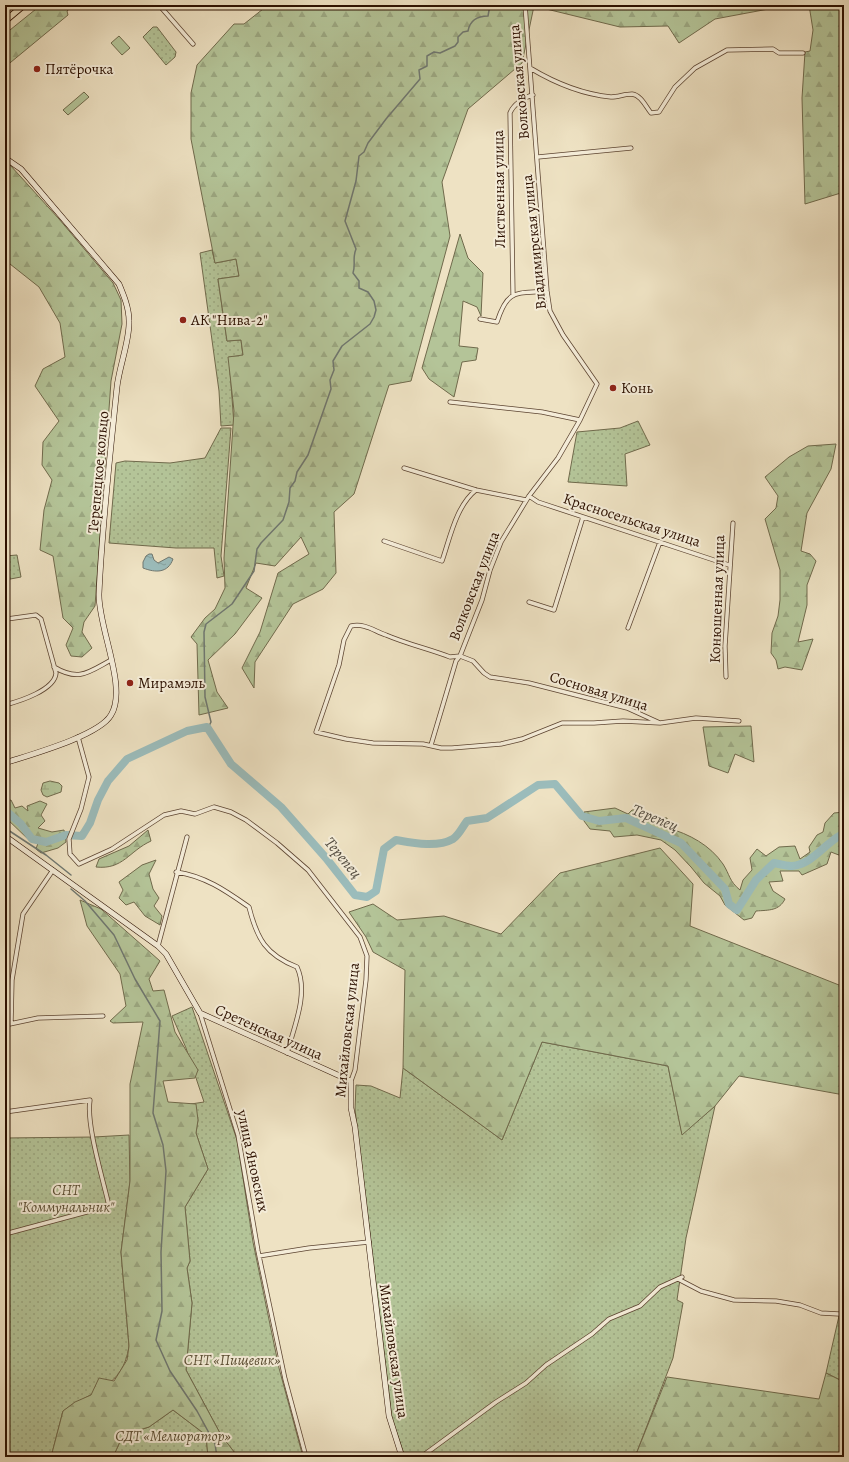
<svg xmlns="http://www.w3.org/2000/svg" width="849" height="1462" font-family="Alegreya,serif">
  <defs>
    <pattern id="grass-dots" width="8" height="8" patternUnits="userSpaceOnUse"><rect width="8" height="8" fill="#b4c498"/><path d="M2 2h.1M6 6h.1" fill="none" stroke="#9ba781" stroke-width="1.8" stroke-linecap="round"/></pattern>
    <pattern id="forest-firs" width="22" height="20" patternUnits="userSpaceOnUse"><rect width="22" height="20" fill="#b4c498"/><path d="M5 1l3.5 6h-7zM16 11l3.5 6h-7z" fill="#9ba781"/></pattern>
    <pattern id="wetland-marsh" width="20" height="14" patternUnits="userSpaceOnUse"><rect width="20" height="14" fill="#b4c498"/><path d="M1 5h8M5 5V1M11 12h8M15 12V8" fill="none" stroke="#9ba781"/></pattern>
    <pattern id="water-ripples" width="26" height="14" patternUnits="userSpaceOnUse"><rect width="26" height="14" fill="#9bbcbb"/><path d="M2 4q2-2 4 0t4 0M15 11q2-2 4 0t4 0" fill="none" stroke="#86a19f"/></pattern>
  </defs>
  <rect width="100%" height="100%" fill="#eee2c3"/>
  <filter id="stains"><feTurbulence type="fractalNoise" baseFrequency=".005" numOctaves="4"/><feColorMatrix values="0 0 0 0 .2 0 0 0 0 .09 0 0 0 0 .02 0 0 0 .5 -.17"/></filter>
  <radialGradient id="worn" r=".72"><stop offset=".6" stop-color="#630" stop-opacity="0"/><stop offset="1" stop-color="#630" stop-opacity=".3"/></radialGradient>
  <path fill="url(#grass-dots)" stroke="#706a4c" d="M153,27h4l19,25 -1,5 -9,8 -23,-28z
    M212,250l3,13 21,-4 3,17 -21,3 9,62 14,-1 2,16 -14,1 5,68 -13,1 -2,-35 -19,-138z
    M638,421l12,24 -25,9 2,32 -59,-4 9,-50 43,-4z
    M221,428h10l-10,128 3,20 -7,2 -3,-30h-38l-67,-5 7,-80 9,-2 45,2 35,-5z
    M17,555l4,22 -16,3v-24z
    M192,1007l45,133 16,102 26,126 24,89h-65l-17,-22 -35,-65 6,-67 -5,-35 3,-7 -5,-54 23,-38 -12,-36 2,-13 -7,-16 13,-2 -18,-54 -14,-32z
    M542,1042l126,24 14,68 33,-28 -29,132 -9,62 6,3 -10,55 -38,99h-230l-13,-38 -37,-310 1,-24 15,1 29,12 3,-30 99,72z
    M129,1135l1,46 -9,71 8,94c-6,42 -36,44 -66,65l-12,46h-46v-319l89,-1z
    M844,1294v88l-18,-9z
    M173,1410l33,25 2,22h-95l10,-22 26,-8z"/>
  <path fill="url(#forest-firs)" stroke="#706a4c" d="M41,5h33l-7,6 1,4 -63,52v-33z
    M264,5h526l-75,14 -36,24 -11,-17 -48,1 -86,-21 -12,57 -54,46 -26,73 8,54 -39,145 -22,4 -35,109 -20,18 2,61 -13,16 -30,15 -38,58 -1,26 -12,-20 18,-36 18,-59 31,-19 -8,-17 -26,29 -19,-3 -10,25 16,10 -27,36 -27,26 9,32 11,16 -29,7 -2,-71 -6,-7 14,-19 10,-9 10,-21 -1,-30 10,-147 -6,-54 15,-2 -2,-15 -14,1 -9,-62 21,-3 -3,-17 -21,4 -24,-124v-46l6,-28 37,-41h10l19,-15z
    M809,5h35v187l-39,12 -3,-106 3,-46 5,-1 3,-21z
    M5,162l5,3 49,54 54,64 8,17 1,24 -11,57 -16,225 -11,16 -2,10 10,16 -10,9 -11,-1 -5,-11 7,-17 -10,-10 -10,-62 -13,-6 4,-40 8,-30 -10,-15 1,-23 16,-21 -24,-35 8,-17 22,-12 -5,-34 -21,-36 -29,-23 -5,2z
    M460,234l8,24 15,15 -2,43 -4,-9 -14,-6 -4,45 19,2 -2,12 -14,2 -8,35 -25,-18 -7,-11z
    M836,444l-5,25 -24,44 -6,38 9,3 6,7 -9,24v20l-9,37 15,-3 -11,31 -17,-3 -7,2 -2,-9 -5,-7 1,-20 6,-17 2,-16v-30l-15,-51 11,-11 2,-12 -13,-19 24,-20 19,-11z
    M751,726l3,36 -19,-8 -7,19 -19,-7 -6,-39z
    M5,799l1,2 5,-1 4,8 7,-2 6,5 -1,-5 13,-5 7,3 -6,11 4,6 -7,7 14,4 12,-2 2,12 -8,6 -17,5 -5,-4 2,-6 -8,-2 -25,-24z
    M615,808l13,6 4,-4h7l6,6 22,2 1,10c21,6 42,17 55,36 7,11 6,17 17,26l3,-10 9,-10 -2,-12 7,-9 9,7 13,-9 16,-1 5,13 10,-7 -1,-5 8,-12 6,-3 2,-9 9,-10 10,-1v45l-13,-5 -4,12 -25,11 -3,-4h-19l3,10 -14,1 4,9 12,8c-6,12 -16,11 -29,12l-4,7 -8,2 -19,-15 -5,-9 -16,-13 -13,-16 -16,-17 -14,-10 -24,-5 -23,2 -4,-6 -20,-2 -6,-8v-9z
    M148,830l3,11c-22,10 -28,29 -55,26l3,-8 30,-13z
    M660,848l33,36 -3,42 154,61v108l-105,-19 -24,30 -33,29 -14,-69 -126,-24 -40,98 -99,-72 2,-98 -32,-18 -7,-15 -17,-25 24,-8 24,16 47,-4 57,18 59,-61z
    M156,860l-7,14 4,15 6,9 -5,8 8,10 -2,9 -15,-9 -11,-14 -8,3 -7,-7 4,-8 -4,-8 23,-17z
    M80,900l21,9 59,52 -11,18 4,12 11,-1 11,42 23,38 -3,8 -32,3 5,21 28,2 2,16 -2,13 12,36 -23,38 5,54 -3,7 5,35 -6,67 35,65 17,22h-30l-2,-22 -33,-25 -24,17 -26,8 -10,22h-62l12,-46 12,-9 16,-7 8,-17 15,3 13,-21 2,-14 -8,-94 9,-71v-97l13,-62 -30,1 -3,-2 16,-15 -6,-32 -33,-48z
    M826,1373l18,9v75h-209l32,-80 152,22z"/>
  <path fill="url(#wetland-marsh)" stroke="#706a4c" d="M50,781l9,2 3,3 -1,6 -14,5 -4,-2 -2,-5 2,-7z"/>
  <path fill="#b4c498" stroke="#706a4c" d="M119,36l11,12 -8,7 -11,-12z
    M84,92l5,5 -21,18 -5,-5z"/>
  <path fill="url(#water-ripples)" stroke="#6f7770" d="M149,554h3l2,6 4,3 11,-6 4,2c-5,14 -17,14 -30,9v-6l3,-6z"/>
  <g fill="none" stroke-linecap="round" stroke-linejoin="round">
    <path stroke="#6f7770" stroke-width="1.5" d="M208,728l3,-6 -6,-25 -1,-65 2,-8 26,-20 22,-33 3,-22 4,-6 22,-23 6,-18 1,-14 5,-7 2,-9 11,-17 23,-66 -1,-9 4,-10 -1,-9 9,-15 28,-22 4,-7 2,-7 -2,-9 -6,-9 -9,-4v-7l-6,-8c3,-9 -1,-15 3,-24l-11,-28 11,-40 3,-25 5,-4 4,-9 18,-24 34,-40 -1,-9 8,-4v-10l7,-4 6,1 15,-7 3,-4v-5l5,-5 5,-1c2,-11 9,-15 20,-15l2,-11
      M5,828l41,27 25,20
      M71,889l14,12 29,34 21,44 25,42 -7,92 10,32 3,26 -5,81 1,59 -6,29 14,31 27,40 18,33 2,13"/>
    <path stroke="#9bbcbb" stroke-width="8" d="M5,810l16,14 11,15 14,3 20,-7 16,1 8,-13 8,-23 10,-19 19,-22 60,-28 20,-4 24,37 50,43 45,51 29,37 12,2 9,-6 8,-42 12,-9c17,3 41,8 57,-1 6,-4 10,-13 14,-18l20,-3 51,-33 17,-1 27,32 17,5 27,-3 55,25 44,46 4,15 8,6 19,-30 18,-17c5,1 13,3 18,3 21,-2 32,-22 49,-31l3,1"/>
    <g stroke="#5c4431" stroke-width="5">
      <path id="street" d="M159,5l34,39
        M530,68c25,15 50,26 81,29 7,0 14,-3 21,-3 9,1 14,13 19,19l8,-1 16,-25 20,-19 32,-18 46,-1 6,4h24
        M538,157l93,-9
        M513,294l-3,-181c3,-8 14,-16 23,-18
        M480,319l17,3c11,-34 19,-28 50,-31
        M450,402l92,10 38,8
        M404,468l72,22 50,10
        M529,496l9,6 191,63
        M384,541l58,20c8,-23 14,-55 34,-71
        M529,602l25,8 29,-93
        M5,610l2,9 29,-4 5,4 15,54c-1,17 -36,28 -51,32
        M628,628l32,-86
        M54,667c25,15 35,5 57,-7
        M726,677l-1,-31 8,-123
        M660,723l-37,-2 -29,2h-32l-40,16 -21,5 -49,4h-11l-18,-4 -50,-1 -27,-4 -30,-7 23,-67 5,-25 7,-14c14,-3 23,5 35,9 21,9 43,14 64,22l10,-1 13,5 11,12 6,4 39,6 98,25 33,15 36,-5 43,3
        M78,737l11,40 -8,32 -12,30 1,15 9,10 33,-15 52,-34 17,-4 14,3 19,-7 17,5 15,8 31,23 31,27 52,67 7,19 -1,24 -11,90 -4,11
        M431,745l25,-84 4,-5 22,-56 8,-30 11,-28 28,-46 29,-38 22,-38 17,-36 -34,-49 -13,-24 -3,-20 -22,-286
        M176,872c29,4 50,19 73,35 8,32 17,48 48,60 12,26 -3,60 -10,86
        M158,946l29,-109
        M200,1013l38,122 20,116 27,128 21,78
        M11,1023l1,-43 11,-66 30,-44
        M5,1025l33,-7 65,-2
        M5,1112l85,-12c-4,25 13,79 19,106l-104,28
        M259,1256l50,-8 60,-6
        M678,1279l23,12 33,9 42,1 24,4 21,8 18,1
        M421,1457l75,-55 30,-19 20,-18 46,-31 17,-15 31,-13 20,-19 22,-10"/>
    </g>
    <g stroke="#2c1000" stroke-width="6">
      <path id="secondary" d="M5,158l16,11 98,115c5,12 10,24 10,37 1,19 -10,46 -12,66 -7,68 -15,138 -18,207 -1,33 29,94 12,121 -12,21 -82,40 -106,48
        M5,836l153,110 8,8 34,59 151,68v27l4,19 34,289 13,41"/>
    </g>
    <g stroke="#2c1000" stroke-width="7">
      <path id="primary" d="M5,21l19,-16"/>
    </g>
    <use href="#street" stroke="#f4ecd8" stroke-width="3.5"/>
    <use href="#secondary" stroke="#f4ecd8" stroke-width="5"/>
    <use href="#primary" stroke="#eee2c3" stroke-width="5.5"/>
  </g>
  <g fill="#8f2418" stroke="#f4ecd8" stroke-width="1.5">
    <circle cx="37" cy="69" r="4"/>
    <circle cx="183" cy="320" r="4"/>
    <circle cx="613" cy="388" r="4"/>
    <circle cx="130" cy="683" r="4"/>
  </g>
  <g text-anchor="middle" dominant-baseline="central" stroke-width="4" stroke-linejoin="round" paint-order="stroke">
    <g font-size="15" fill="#2c1000" stroke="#f4ecd8" text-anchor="start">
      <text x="45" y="69">Пятёрочка</text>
      <text x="191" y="320">АК "Нива-2"</text>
      <text x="621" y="388">Конь</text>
      <text x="138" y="683">Мирамэль</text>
    </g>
    <g font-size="15" fill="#2c1000" stroke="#f4ecd8">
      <text transform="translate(519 82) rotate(-95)">Волковская улица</text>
      <text transform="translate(499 189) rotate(-91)">Лиственная улица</text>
      <text transform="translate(534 242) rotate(-96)">Владимирская улица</text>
      <text transform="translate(98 472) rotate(-85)">Терепецкое кольцо</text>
      <text transform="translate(632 520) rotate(18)">Красносельская улица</text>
      <text transform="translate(474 586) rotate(-69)">Волковская улица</text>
      <text transform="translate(717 599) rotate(-88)">Конюшенная улица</text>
      <text transform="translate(599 691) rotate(17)">Сосновая улица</text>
      <text transform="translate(347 1030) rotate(-84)">Михайловская улица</text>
      <text transform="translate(269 1032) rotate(24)">Сретенская улица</text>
      <text transform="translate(253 1161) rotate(78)">улица Яновских</text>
      <text transform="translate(394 1351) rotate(82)">Михайловская улица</text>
    </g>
    <g font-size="15" font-style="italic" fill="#5c4f35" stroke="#f4ecd8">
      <text x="66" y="1190">СНТ<tspan x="66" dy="17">"Коммунальник"</tspan></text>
      <text x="232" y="1360">СНТ «Пищевик»</text>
      <text x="173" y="1436">СДТ «Мелиоратор»</text>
    </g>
    <g font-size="16" font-style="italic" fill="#534c41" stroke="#f4ecd8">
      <text transform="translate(655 818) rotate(22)">Терепец</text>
      <text transform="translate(343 858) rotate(50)">Терепец</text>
    </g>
  </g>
  <rect width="849" height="1462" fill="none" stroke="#eee2c3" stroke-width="20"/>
  <rect x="6" y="6" width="837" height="1450" fill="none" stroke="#2c1000" stroke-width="2"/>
  <rect x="10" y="10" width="829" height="1442" fill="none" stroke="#2c1000"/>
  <rect width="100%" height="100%" filter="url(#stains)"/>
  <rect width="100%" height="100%" fill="url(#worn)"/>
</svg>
